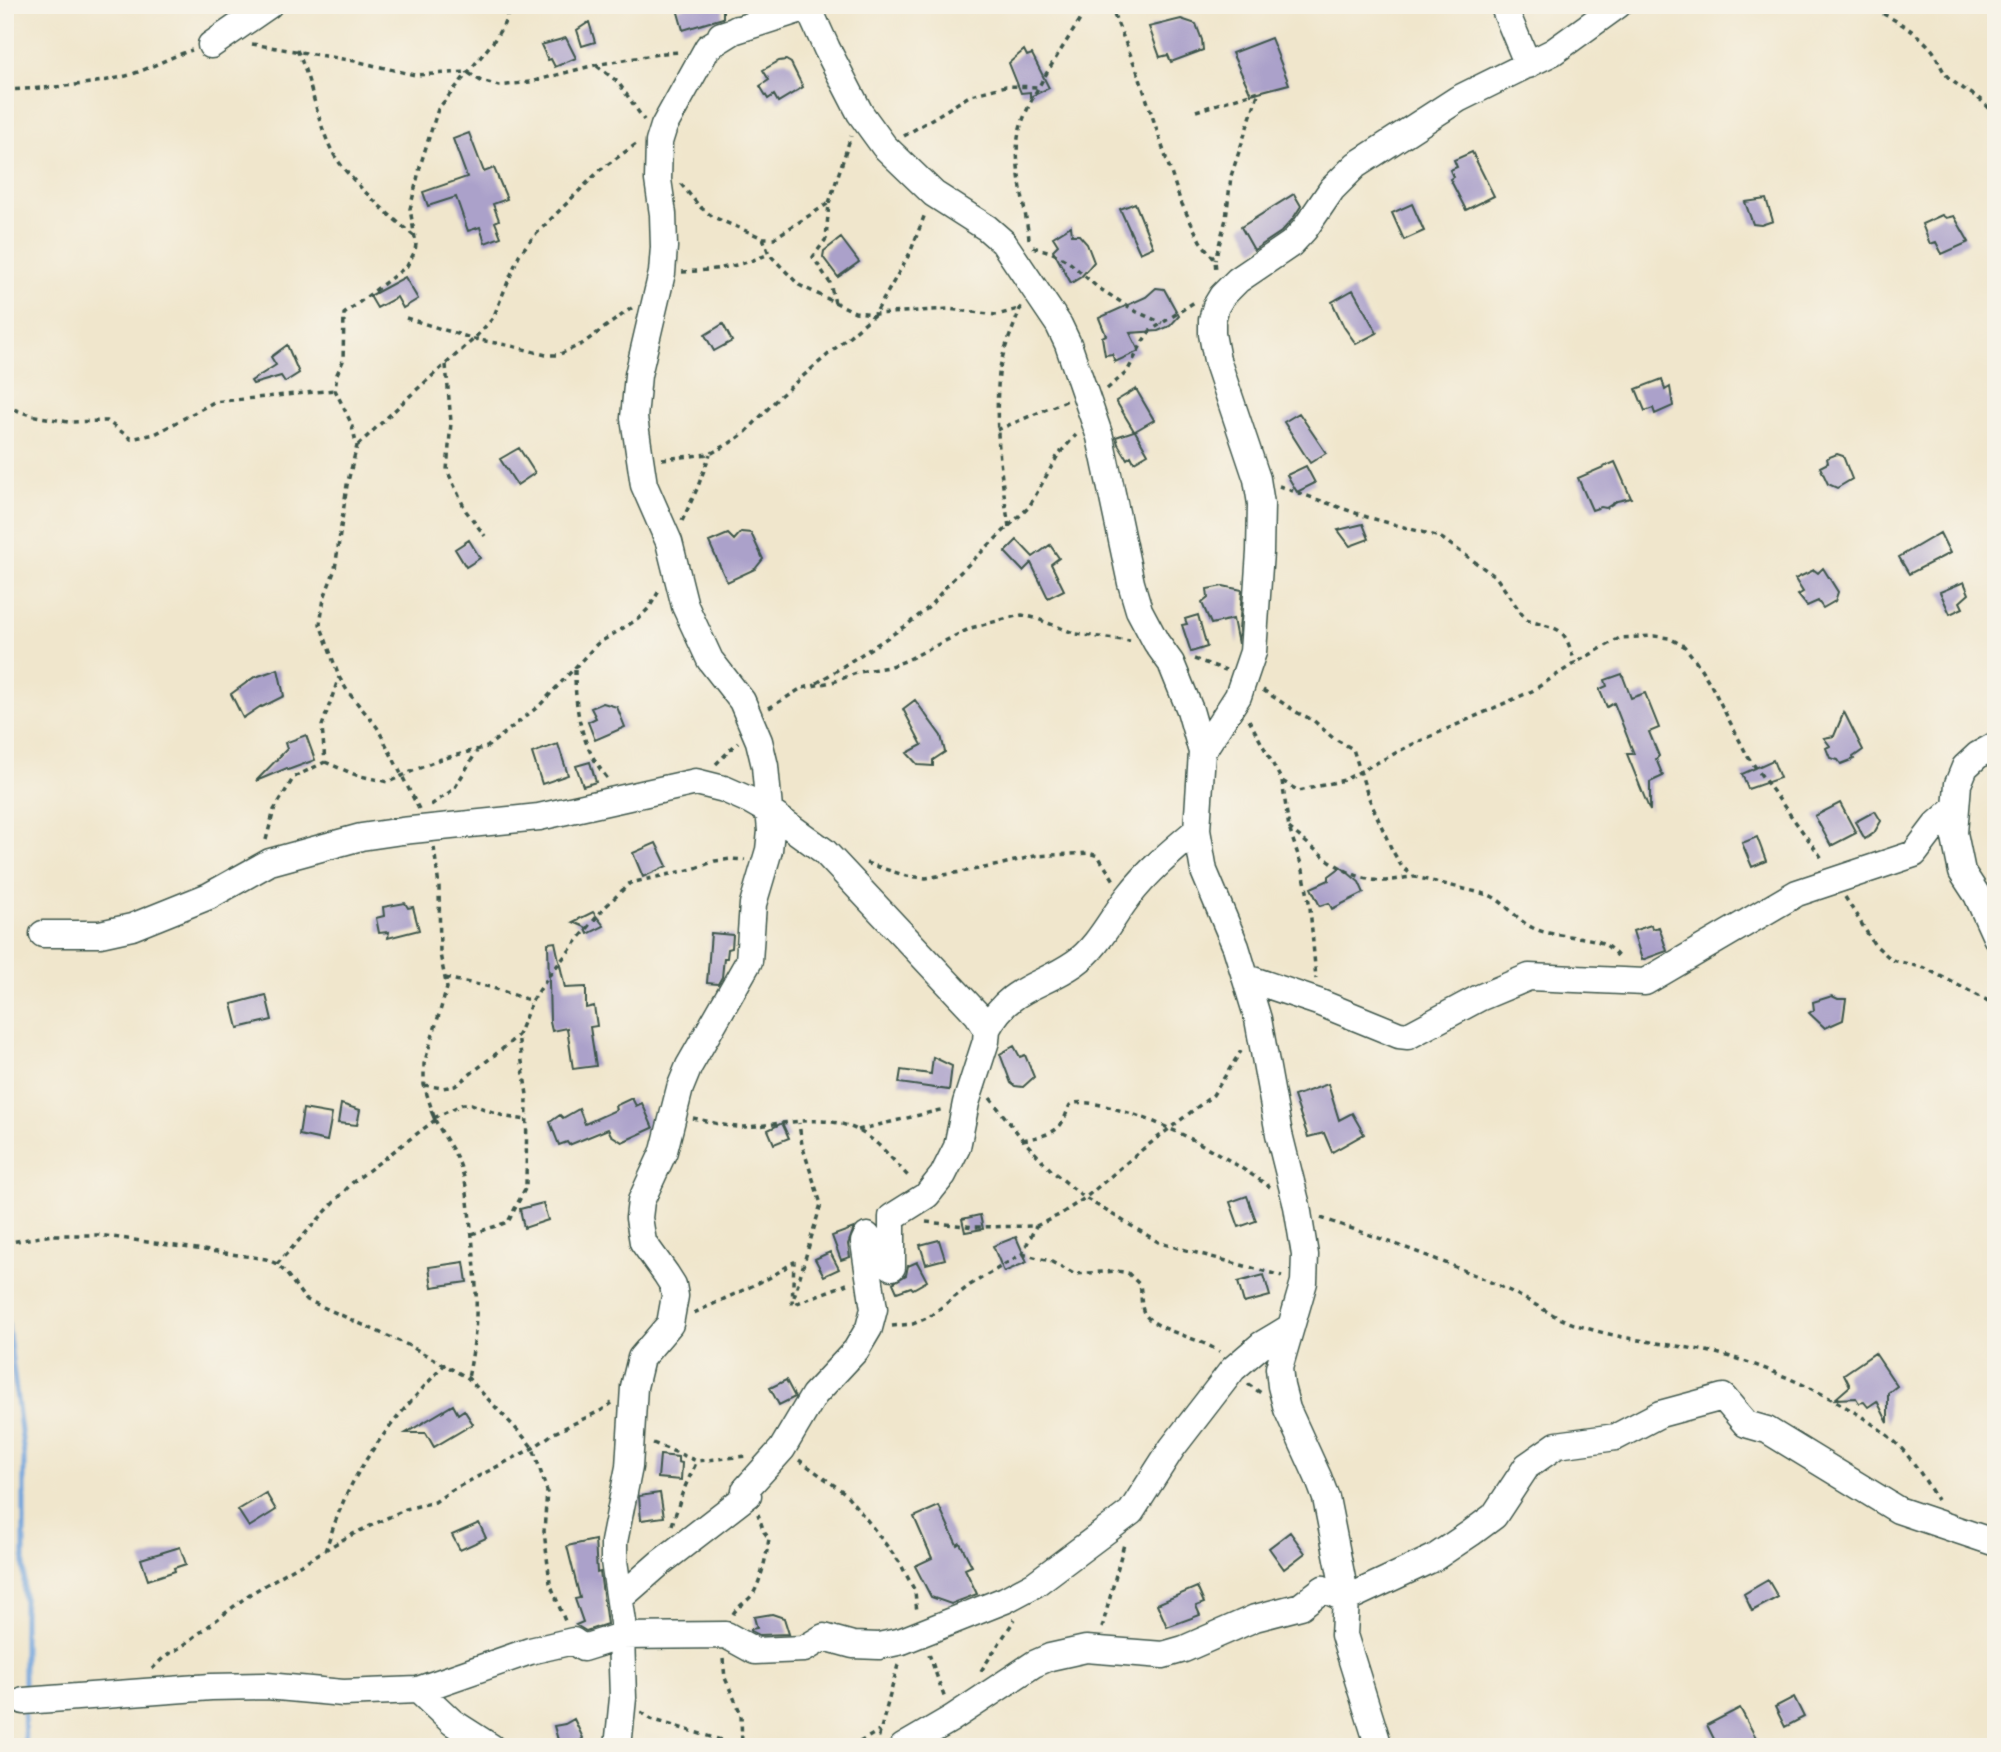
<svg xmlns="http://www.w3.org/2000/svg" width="2001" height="1752" font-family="'Gochi Hand',sans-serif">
  <rect width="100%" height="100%" fill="#f7f3e8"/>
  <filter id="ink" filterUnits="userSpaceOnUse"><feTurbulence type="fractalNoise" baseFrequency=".0143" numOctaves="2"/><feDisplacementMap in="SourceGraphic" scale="14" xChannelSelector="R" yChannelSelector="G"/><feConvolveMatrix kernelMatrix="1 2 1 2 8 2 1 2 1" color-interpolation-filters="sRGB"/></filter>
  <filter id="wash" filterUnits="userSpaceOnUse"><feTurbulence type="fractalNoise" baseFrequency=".00686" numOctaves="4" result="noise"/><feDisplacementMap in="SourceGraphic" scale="28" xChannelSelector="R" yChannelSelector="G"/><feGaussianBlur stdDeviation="1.57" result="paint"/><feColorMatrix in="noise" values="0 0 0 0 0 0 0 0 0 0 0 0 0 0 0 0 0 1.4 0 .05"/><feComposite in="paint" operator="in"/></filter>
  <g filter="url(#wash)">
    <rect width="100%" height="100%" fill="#f0e6cc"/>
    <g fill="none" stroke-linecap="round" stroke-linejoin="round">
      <path stroke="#70a3dc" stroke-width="5" d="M5,1303l19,152v240
        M24,1708l1,39"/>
    </g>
    <g id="blocks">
      <path fill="#aba1ca" d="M690,5h33v13l-40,12 -6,-21z
        M1181,19l15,5 6,16 1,10 -32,12 -3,-7 -8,2 -11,-30z
        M589,22l6,20 -13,4 -5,-16z
        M566,38l10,20 -21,9 -4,-8 -3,1 -7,-15z
        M1271,38l18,46 -38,10 -19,-41z
        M1024,50l3,6 5,-2 17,34 -19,9v-5l-9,1 -12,-30z
        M786,60l5,3 12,24 -25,15 -4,-7 -6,4 -8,-13 9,-6 -6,-10 16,-9z
        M469,133l15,39 10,-4 13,31 -14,5 6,16 -4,2 6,15 -16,6 -5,-16 -12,4 -12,-34 -28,9 -5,-14 44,-15 -14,-38z
        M1472,152l22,44 -28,14 -16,-31 3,-2 -3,-7 7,-3 -3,-7z
        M1294,194l7,12 -9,14 -11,12 -27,18 -13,-23z
        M1766,199l7,22 -12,4 -8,-1 -8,-22z
        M1135,203l18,44 -13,6 -20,-44z
        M1412,204l12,27 -20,9 -12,-27z
        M1942,215l4,3 8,-2 15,26 -27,12 -6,-12 -6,2 -8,-20z
        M1071,226l1,9h7l8,9 7,18 -13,15 -10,6 -18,-33 5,-5 -5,-8z
        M841,238l18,24 -21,15 -15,-20 1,-6z
        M405,277l13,22 -15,9 -6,-11 -20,11 -7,-12z
        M1156,288l8,1 15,27 -9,10 -12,5 -28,2 9,18 -24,11 -3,-8 -7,1 -3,-18 4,-2 -7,-17 47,-21z
        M1353,290l24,43 -21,11 -12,-17 -12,-25z
        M723,324l9,17 -18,10 -9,-16z
        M287,345l12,28 -14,9 -4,-6 -28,8 -2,-3 25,-16 -5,-8z
        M1662,379l3,11 5,-3 3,19 -18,8 -2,-6 -8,3 -9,-22z
        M1136,389l18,31 -19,11 13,23 -14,8 -3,-6 -4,3 -9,-15 -2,-7 18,-6 -18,-30z
        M1299,413l27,40 -16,10 -26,-41z
        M519,448l16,25 -18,12 -17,-26z
        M1837,454l6,2 9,23 -15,9 -9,-4 -8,-17 8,-4 -1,-5z
        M1615,462l16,36 -14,3 -11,7 -5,-1 -9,3 -14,-32z
        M1306,466l9,17 -18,9 -10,-17z
        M1363,524l6,15 -19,7 -12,-16z
        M741,532l10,1 12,26 -8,10 -28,13 -18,-40 19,-8 6,6z
        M1940,533l10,20 -41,21 -10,-17z
        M469,540l11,18 -14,9 -11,-18z
        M1017,540l16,17 17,-12 9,13 -8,6 13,26 -16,8 -17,-35 -8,8 -18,-19z
        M1823,568l15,24 -3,9 -12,7 -5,-7 -11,5 -9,-11 5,-3 -8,-13 19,-9 4,3z
        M1964,582l5,12 -9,8 3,6 -13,6 -10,-22z
        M1223,586l19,4 -4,54 -5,-25 -22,5 -9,-21 6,-5 -1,-9z
        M1198,615l9,32 -16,5 -9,-27 5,-1 -2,-5z
        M278,669l6,27 -22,11 -1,-1 -18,12 -12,-24 22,-16z
        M1622,674l9,24 14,-5 14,35 -10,4 10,24 -3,3 7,17 -13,6v29l-23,-57h7l-20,-51 -7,4 -7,-16v-2l7,-3 -2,-6z
        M915,700l26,36 4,16 -12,8v6l-15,-1 -11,-12 15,-8 -19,-36z
        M603,703l14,4 8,20 -30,13 -7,-18 8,-4 -5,-10z
        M1844,712l19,38 -10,7 1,2 -13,5 -3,-4 -8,-2 -4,-10 4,-2 -6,-8 10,-2z
        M306,735l9,25 -27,10 -1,-2 -31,13 31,-32 -2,-6z
        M558,744l10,31 -26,9 -10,-31z
        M1773,760l7,18 -32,11 -6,-15z
        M590,762l6,20 -13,4 -7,-20z
        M1840,803l16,30 -25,13 -16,-30z
        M1875,811l6,10 -7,12 -9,6 -10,-17z
        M1757,837l9,24 -14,6 -10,-24z
        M656,843l11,23 -24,11 -10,-24z
        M1341,867l18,15 5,11 -32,16 -3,-6 -9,3 -9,-18 18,-8v-4z
        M405,903l3,5 5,-1 6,23 -31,8 1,-6 -10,1 -3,-15 8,-2 -1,-9z
        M593,912l11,14 -16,8 -3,-7 -12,-5z
        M1651,925l1,4 7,-2 8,24 -25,9 -9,-29z
        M711,933l22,2 -1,13 -4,1 -1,9h-3l-2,19 -4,7 -11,-1z
        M555,942l10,46 21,-1v21l8,-2 3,20 -7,1 6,39 -23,3 -6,-41 -15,3 -2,-9 -2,-79z
        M266,995l6,25 -34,8 -6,-24z
        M1832,996l6,3h8l-3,21 -18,8 -16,-15 5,-3 -1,-8z
        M1014,1046l6,11 5,-2 9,22 -11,10 -8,-1 -4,-3 -11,-29z
        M933,1057l19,9 -3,24 -50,-7 2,-13 30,4z
        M1328,1084l11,36 13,-7 12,21 -32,18 -8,-19 -16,4 -14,-41z
        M632,1098l4,8 6,-3 11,25 -31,14 -11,-7 -3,-6 -39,16 -2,-3 -8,3 -9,-23 10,-7 3,3 16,-9 6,15 31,-14 -1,-4z
        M341,1104l19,6 -3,15 -19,-2z
        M303,1109l29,5 -5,27 -28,-6z
        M782,1123l7,15 -15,6 -6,-14z
        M1247,1196l9,25 -17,6 -9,-25z
        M543,1203l5,17 -24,8 -4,-19z
        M980,1215l3,14 -18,3 -3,-13z
        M854,1228l-6,16 2,13 -9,3 -9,-24z
        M1016,1237l11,25 -23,10 -11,-26z
        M939,1240l6,19 -19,5 -6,-19z
        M830,1252l9,17 -15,7 -9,-17z
        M464,1262l3,20 -35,5 -3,-20z
        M917,1262l10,19 -14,8 -2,-2 -14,5 -4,-9 13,-8 2,-9z
        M1264,1275l6,21 -26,7 -6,-21z
        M1875,1353l22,33 -9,7v30l-11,-22 -9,6 -4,-5 -5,1 -3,-5 -21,1 15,-13 -6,-12z
        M786,1380l9,17 -16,8 -9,-17z
        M453,1405l5,9 6,-4 9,14 -39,23 -8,-14h-20z
        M660,1455l18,2v5l4,1 -1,17 -23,-2z
        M266,1493l10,17 -27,17 -11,-17z
        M660,1493l4,24 -23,3 -2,-24z
        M939,1506l18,39 3,-2 12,23 -7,3 12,25 -26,10 -20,-7 -16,-31 17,-8 -18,-41z
        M479,1523l7,15 -26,12 -8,-15z
        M1290,1532l15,21 -21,16 -15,-21z
        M595,1540l2,33 3,-1 7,52 -21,7 -10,-6 7,-3 -8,-23 5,-1 -13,-52z
        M180,1547l6,17 -12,4 1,3 -27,9 -7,-21z
        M1768,1580l10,17 -26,14 -8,-17z
        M1197,1587l7,16 -8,3 4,9 -33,12 -10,-23z
        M772,1614l12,4 5,16 -30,1 -8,-4v-2l6,-1 -3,-11z
        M1794,1697l10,20 -19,10 -10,-20z
        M1740,1708l21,39h-43l-11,-22z
        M574,1719l9,19 -8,9h-15l-6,-21 11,-2z"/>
    </g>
  </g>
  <g filter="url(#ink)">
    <use href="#blocks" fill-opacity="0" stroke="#3e564b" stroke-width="2"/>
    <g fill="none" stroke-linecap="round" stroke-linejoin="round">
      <g stroke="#3e564b" stroke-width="29">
        <path id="minor" d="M807,5l20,44 33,64 24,33 50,48 53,34 16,14 56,83 9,19 32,93 31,146 8,27 17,32 15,21 19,47 12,42 -5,78 7,41 32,76 22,72 21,115 18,72 8,49 -1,27 -25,86 2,18 6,23 31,68 8,21 20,101 -2,36 35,112
          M1503,5l25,60
          M721,35l87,-28
          M211,45l58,-40
          M1996,745l-18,10 -13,12 -7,17 -4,49 8,39 15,23 19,42
          M1202,752l36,-56 15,-44 7,-100 1,-48 -4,-25 -40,-119 -5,-26v-14l4,-14 6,-10 16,-16 53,-36 13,-14 28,-41 24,-24 102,-66 95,-47 65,-47
          M43,934h57l32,-7 77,-31 61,-34 91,-25 41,-6 137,-14 157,-35 28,7 25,11 21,12 54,39 153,163 10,15 -1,12 -20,62 -9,44 -14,28 -16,20 -35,22v50l-25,-31 -3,6 10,67 -5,19 -13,22 -42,45 -32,54 -37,41 3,5 -88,68 -40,35
          M1247,978l71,24 81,33 9,1 71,-38 50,-21 116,5 152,-89 117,-39 22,-29 19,-17
          M987,1029c22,-42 52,-41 88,-66 23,-16 36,-44 53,-66 20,-26 44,-46 69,-67
          M418,1690l34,32 39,25
          M24,1701l187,-14 56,-1 76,7 75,-3 112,-39 43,-10 10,7 38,-12 105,-1 29,16 49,-2 20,-12 29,8 26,1 23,-5 103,-41 30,-16 96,-72 41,-64 61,-79 28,-24 30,-18
          M618,1747l5,-49 -2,-62 3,-7 -10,-68v-19l15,-75 5,-80 7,-29 29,-34 5,-28 -2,-11 -7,-11 -23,-32 -4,-24 2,-17 23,-50 16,-63 9,-22 60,-105 4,-57 16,-54 2,-19 -6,-65 -6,-25 -17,-40 -32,-41 -25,-54 -16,-64 -25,-57 -10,-67 4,-43 24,-102 2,-26 -1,-33 -5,-34 1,-38 5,-16 44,-79 29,-18
          M903,1747l48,-28 83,-55 16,-7 36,-8 77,6 21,-6 71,-31 46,-12 22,-17 23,10 88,-41 37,-25 23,-17 33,-50 30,-21 59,-8 44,-23 63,-17 23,27 21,6 131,80 98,33"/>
      </g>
      <path stroke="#3e564b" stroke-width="3.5" stroke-dasharray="5 5" stroke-linecap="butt" d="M1110,5l28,68 42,127 20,41 15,19 1,11
        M1865,5c24,11 51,25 68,46 6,9 8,20 17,28 18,15 33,17 46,39
        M832,8l12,-3
        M252,44l103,17 60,14 52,-3 14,9 18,5 31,-4 65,-17 69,-12 18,-1
        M297,50c15,32 19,68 34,99 12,26 60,68 83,87
        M597,66l21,16 26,38
        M5,90c41,-2 81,-4 121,-14 22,-6 43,-19 66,-26
        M1196,111l63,-20 -28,85 -5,43 -11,41
        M904,136l67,-41 35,-9 33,1
        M681,184l19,23 13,10 50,21h11l55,-35
        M763,238l6,16 30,31 56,27 20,2 73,-5 49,6 25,-7
        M1029,239c-3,-29 -15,-73 -11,-101 6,-38 51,-98 71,-133
        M1033,247l18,5 18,10 28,25 40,25 25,11
        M682,272c33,-2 56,-5 87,-18
        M835,303l-5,-20 -17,-26 13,-18 3,-36 22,-67
        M406,318l68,21 38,7 34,9h12l24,-11 51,-37
        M446,365l5,57 -4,48 19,41 19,25
        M1107,389l20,-17 16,-31 7,-10 46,-30
        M5,406l25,9 38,7 39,-1 24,18 24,-5 59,-32 121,-12
        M997,430l69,-29
        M358,445l56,-53 60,-53 19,-21 26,-63 15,-19 66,-66 39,-28
        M662,459l48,-5 20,-11 16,-11 34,-36 95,-82 35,-61 15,-39
        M1279,486l88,31 73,20 56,40 30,43c36,11 37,4 49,43
        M682,521l15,-32 13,-35
        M1009,527c-8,-51 -15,-102 -10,-153 3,-24 15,-46 22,-68
        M1194,659l32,11
        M575,670c0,41 6,78 34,110
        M817,683l90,-58 22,-18 20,-24 80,-76 29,-52 18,-20
        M1263,690l35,23 15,7 20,18 20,11 15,47 24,54 10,17 13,10
        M769,708l33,-20 34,-7 23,-9 29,-5 17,-6 66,-33 41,-11 10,-2 13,3 41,16 54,7
        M1249,720l33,61 17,10 45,-11 65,-34 123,-55 43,-28 45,-25 34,-2 15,2 15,8 12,15 15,24 37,72 76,104
        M325,762l31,13 32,7 50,-22 49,-13 53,-42 57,-61 41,-25 11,-11 10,-17
        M716,764l22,-22
        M1282,781l7,47 14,42 7,37 6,72
        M431,805l23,-16 23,-38
        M419,809l-42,-82 -29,-35 -9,-15 -19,-53 4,-26 11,-29 12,-84 10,-39 -6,-23 -16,-33 2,-16 6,-13 1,-47 63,-48 8,-15 1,-7 -6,-35 11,-46 17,-54 55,-67 11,-18 7,-19
        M1289,828c27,22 57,52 94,53 11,0 21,-4 32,-4l74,18c17,7 27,25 44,33 20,10 56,7 71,16 6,3 12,11 17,15
        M266,840l8,-30 20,-33 31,-15 -3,-36 17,-49
        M434,847l5,40 1,67 7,34 -23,76v21l11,35 -4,-10c7,21 23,37 30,58 7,18 7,39 10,59 6,56 9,94 -3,151
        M866,863l41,13 19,2 64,-11 45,-11 54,-3 9,3 17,26
        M1845,897l29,47 18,16 33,8 71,37
        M445,978l45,9 42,14
        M424,1085l18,3 13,-2 51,-40 12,-11 14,-34 19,-28 53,-65 26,-25 63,-14 22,-8 17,-2 13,1
        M990,1098l33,42 29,31 33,27 75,45 122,33
        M434,1118l29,-14h8l35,13 21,3
        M693,1118c15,3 33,9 48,9 38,-1 83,-16 118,4 21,11 36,32 52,48
        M858,1130l86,-21
        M1023,1140c14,-3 33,-5 40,-19 3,-5 4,-11 7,-16l4,-2c15,-2 33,3 48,8 55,16 101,44 148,76
        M1321,1218c64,22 128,44 189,73 19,9 37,22 56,30 46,18 93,21 140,30 55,10 156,56 194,96 15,16 26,34 37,53
        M926,1222l49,5 61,-1 23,-11 26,-17 58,-49 70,-54 28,-44
        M472,1234l36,-12 18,-35 1,-92 -9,-60
        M5,1243l47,-8h47l167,24 11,5 9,9 19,26 105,47 58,32 54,57 11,13 14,43 -3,40 6,52 15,38
        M1022,1254l28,7 24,13 43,-3 11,2 12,12c2,9 0,19 4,28 10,18 59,25 75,39
        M277,1264l75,-81 83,-63
        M794,1297l27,-93 -19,-59 -3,-22
        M694,1313l75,-35 25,-16 -2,43 55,-21
        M892,1326l21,-2 16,-7 41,-32 52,-31 14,-28
        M1248,1384l13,9
        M653,1443l44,18 50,-5
        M799,1460l46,33 22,27 33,43 15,28 2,22
        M672,1525l11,-34 14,-30
        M325,1551c6,-17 12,-35 19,-51 24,-53 63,-95 101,-136
        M733,1614c5,-8 14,-12 20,-20 8,-13 14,-40 16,-56l-5,-6 -6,-18
        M1102,1628l22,-84
        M929,1654l16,45
        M723,1659l2,19 16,36 1,33
        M152,1669l11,-11 21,-13 66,-51 99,-58 57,-27 29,-7 17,-12 81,-42 21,-15 48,-23 10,-7
        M981,1671l34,-52
        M641,1712l10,7 93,28
        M851,1747l28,-16
        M876,1747l22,-82"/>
      <use href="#minor" stroke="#fff" stroke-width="26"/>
    </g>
  </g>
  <rect width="2001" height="1752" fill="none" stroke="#f7f3e8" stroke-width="28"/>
</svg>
